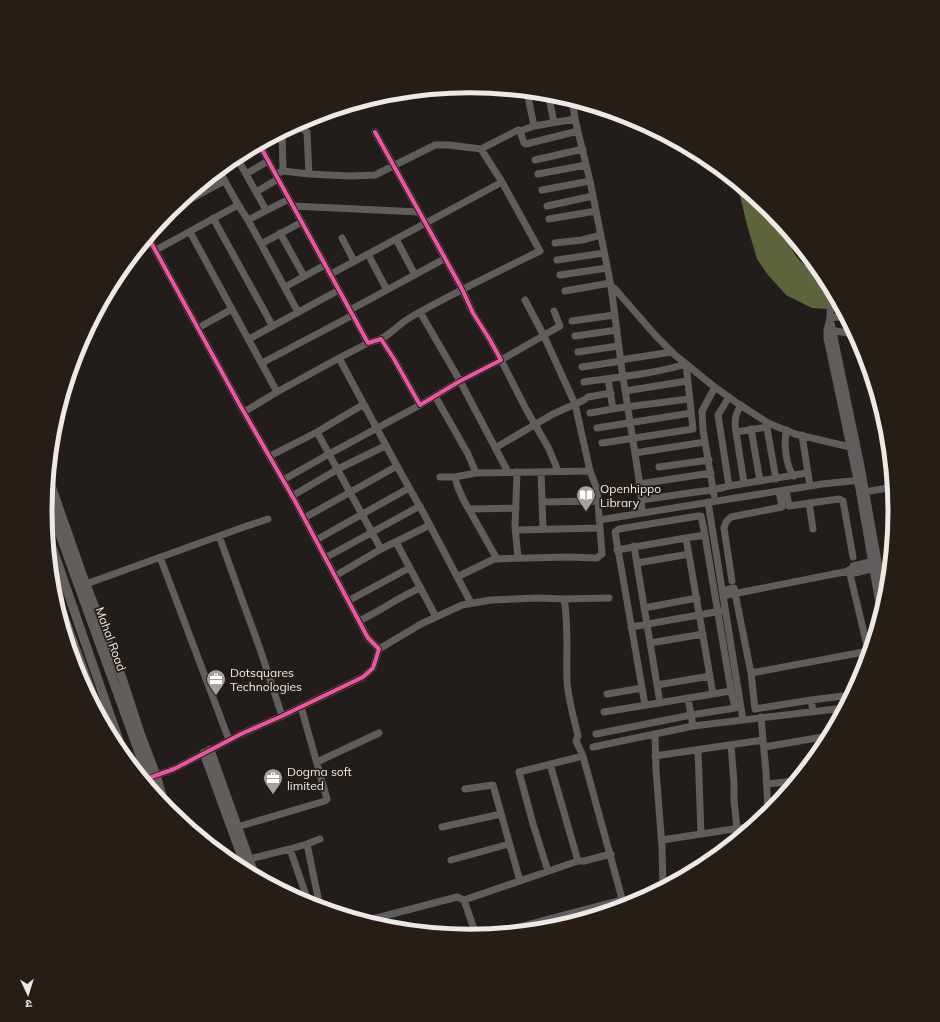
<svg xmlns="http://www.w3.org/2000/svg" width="940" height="1022" font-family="Mulish,'Noto Sans Devanagari',sans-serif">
  <rect width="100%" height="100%" fill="#221d1a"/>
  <path fill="#5d633a" d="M737,183c16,13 34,25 46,42 2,4 3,10 5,15 6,17 16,28 33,33l21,37 -30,-2 -26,-13 -18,-20 -11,-16 -10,-34z"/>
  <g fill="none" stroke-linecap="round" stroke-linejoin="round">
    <path stroke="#5f5e5c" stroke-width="7" d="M527,92l7,34
      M548,94l6,28
      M572,100l3,19 15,62 21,105 11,85 19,121 1,21
      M286,130c6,-2 16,-3 21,2l2,42
      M520,131l4,12 2,1 52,-13
      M282,132l1,39
      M259,144l109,199 13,-4 13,20 26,46 40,-24 41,-21 -11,-20 -17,-27 -11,-24 -87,-157
      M236,156l30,54
      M535,160l48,-11
      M219,170c9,17 18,34 29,50l41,-21
      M246,174l22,-13
      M276,174l7,-3 26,3 41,2 25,-1 60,-30h14l32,4 37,-19 2,1 14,-5 41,-7
      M538,174l48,-9
      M542,190l48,-9
      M256,192l22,-13
      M293,206l126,6
      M547,206l46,-10
      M167,213l13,-8 44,-24
      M213,218l59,107
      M549,219l47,-8
      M248,220l50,92
      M190,232l87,160
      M280,233l24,43
      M342,238l12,23
      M396,239l19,36
      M555,243l27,-3 19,-5
      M261,244l41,-22
      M156,250l82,-45
      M368,254l19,36
      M557,260l47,-7
      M331,274l171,-92
      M560,275l47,-7
      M611,286l4,3 41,47 19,19 37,30 25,18 31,20 27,11 55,13
      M285,287l40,-22
      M831,290l-1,28 -3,12v8l32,151 22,126
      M565,291l45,-8
      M525,300l19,36 31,68 15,67
      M350,310l94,-51
      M554,311l6,15 -59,34 25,49 23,40 9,22
      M420,312l40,69 48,91
      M830,318l31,148 24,135
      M830,318l16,-2
      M572,321l42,-6
      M198,328l34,-19
      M829,330l26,4
      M575,336l42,-6
      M249,339l90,-49
      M381,339c11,-6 19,-16 30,-22 42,-24 86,-45 129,-66l-38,-69 -21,-33
      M578,352l40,-6
      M339,358l29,-15
      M620,360l52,-8
      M262,363l91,-48
      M582,367l39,-6
      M608,379l5,30
      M584,382c34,-5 69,-8 102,-18l7,65 -91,14
      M625,391l62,-10
      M435,396l33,58 8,19
      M588,397l23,-4
      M729,397l-11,18 11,71
      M741,405c-6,10 -7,16 -5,27l31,-5
      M244,412l33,-20 62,-34 58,108 27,48 47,89
      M590,413l28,-5 71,-9
      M768,423l-1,5 9,51
      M597,428l94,-15
      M751,429l9,52
      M787,430c-4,11 -1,38 7,46
      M317,432l64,117
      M736,432l8,51
      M802,435l8,51
      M495,448l58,-34 31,-14
      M635,453l70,-11
      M270,456l47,-24 47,-28
      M659,467l50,-7
      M517,472l-2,55 3,30
      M541,472l2,56
      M440,477h15l21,-4 114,-2 7,18 5,65 -5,4 -29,-1 -74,2 -37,18
      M455,477l2,8 6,14 34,60
      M283,480l46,-26 91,-49
      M639,484l72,-11
      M888,488l6,37
      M786,490l3,16 50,-7 4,2 10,56
      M865,492l28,-5
      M714,495l-11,-65 -1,-19 13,-24
      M292,496l46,-27 47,-23
      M641,500l55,-8 17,-2 16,-4 78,-13
      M542,502l55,-1
      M708,502l35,218
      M809,503l4,26
      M470,509l46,-1
      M304,518l93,-52
      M599,520l223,-36 39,-4
      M516,530l84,-2
      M219,536l41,113 22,67
      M686,538l19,-3
      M316,540l93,-52
      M396,542l40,75
      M634,546l26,157
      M617,550l69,-12 27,156
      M160,557l69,183
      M325,558l95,-52
      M874,561l-21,5 2,7 20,-5
      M637,563l52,-9
      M849,570l20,84
      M335,576l46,-27 49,-24
      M732,581l-8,-53 2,-6 5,-5 51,-10 -3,-16
      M86,584l158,-57 24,-8
      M722,591l12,-3 17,85
      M723,596l131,-26
      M564,599l45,-1
      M348,601l61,-33
      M644,608l53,-10
      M359,621c21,-10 40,-24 61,-33
      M631,627l90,-16
      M650,643l53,-9
      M379,649l42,-25 41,-19 29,-5 47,-2 26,1c5,27 2,54 3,82 1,18 7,37 11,55l-2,5 7,15 41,150
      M657,685l53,-9
      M607,694l35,-6
      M688,698l5,28
      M811,700l40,-5
      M645,705l-30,-173 4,-3 79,-13h3l3,14 27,161
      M813,711l-2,-11 -56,9 -4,-36 118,-22
      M761,717l5,55 2,41
      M596,734l95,-19 44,-7 -4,-17 -127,21
      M655,734l1,36 6,77 1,40
      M731,745l3,38v17l4,38
      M593,747l100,-21 151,-18
      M764,747l59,-10
      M698,750l3,84
      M655,756l108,-16
      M317,762l62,-29
      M550,764l28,97h6l27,-7
      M143,780l31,-11 67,-35 41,-18 81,-39 10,-9 6,-19 -11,-11 -73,-137 -54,-94 -93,-170
      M767,784l28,-3
      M465,789l28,-4 27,96
      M237,827l88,-26 2,-2 -26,-92
      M442,827l59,-13
      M662,840l91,-14
      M307,844l13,-5
      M290,849l17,-5 13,63
      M249,859l41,-10 19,55
      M451,860l58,-16
      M548,871l-15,-47 -14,-52 64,-16
      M464,900l114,-39
      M365,921l92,-24 7,3 12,35
      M496,933l126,-33"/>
    <path stroke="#625e5b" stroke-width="9" d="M48,477l34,97 40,104 18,55 16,42 9,31
      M46,496l107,295
      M47,532l78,226
      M52,584l49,134
      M210,750l45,126
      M204,753l43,118
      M546,929l40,-11"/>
    <g stroke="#251d16" stroke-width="6">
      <path id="cycleway" d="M259,144l109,199 13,-4 13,20 26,46 40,-24 41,-21 -11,-20 -17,-27 -11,-24 -87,-157
        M143,780l31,-11 67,-35 41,-18 81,-39 10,-9 6,-19 -11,-11 -73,-137 -54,-94 -93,-170"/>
    </g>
    <use href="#cycleway" stroke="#f153a3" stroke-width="4"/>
  </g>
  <defs>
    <g id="library-pin" transform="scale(1)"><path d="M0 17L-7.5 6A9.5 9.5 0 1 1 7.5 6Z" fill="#a7a29d" stroke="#251d16"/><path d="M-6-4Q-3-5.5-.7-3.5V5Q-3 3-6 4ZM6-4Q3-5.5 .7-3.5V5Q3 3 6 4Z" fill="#fff"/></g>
    <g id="office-pin" transform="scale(1)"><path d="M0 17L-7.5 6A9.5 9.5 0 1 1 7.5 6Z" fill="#a7a29d" stroke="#251d16"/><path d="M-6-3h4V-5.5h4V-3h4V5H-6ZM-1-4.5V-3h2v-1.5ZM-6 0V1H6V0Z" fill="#fff"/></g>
  </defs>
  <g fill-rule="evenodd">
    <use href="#library-pin" x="586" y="495"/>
    <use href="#office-pin" x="216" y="679"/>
    <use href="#office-pin" x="273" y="778"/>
  </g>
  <g text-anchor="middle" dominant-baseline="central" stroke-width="3.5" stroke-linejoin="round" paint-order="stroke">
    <g font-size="12" fill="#eee9e4" stroke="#251d16" text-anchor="start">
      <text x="600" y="488">Openhippo<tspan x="600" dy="14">Library</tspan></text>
      <text x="230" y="672">Dotsquares<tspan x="230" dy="14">Technologies</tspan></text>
      <text x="287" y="771">Dogma soft<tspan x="287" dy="14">limited</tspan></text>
    </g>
    <g font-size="12" fill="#eee9e4" stroke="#251d16">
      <text transform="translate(111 639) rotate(70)">Mahal Road</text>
    </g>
  </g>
  <path d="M0 0H940V1022H0ZM52 511a418 418 0 1 1 836 0a418 418 0 1 1-836 0Z" fill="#251d16" fill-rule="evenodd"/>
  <path fill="none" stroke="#eee9e4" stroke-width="5" d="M52 511a418 418 0 1 1 836 0a418 418 0 1 1-836 0Z"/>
  <g transform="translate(28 994) rotate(176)" stroke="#251d16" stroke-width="3" paint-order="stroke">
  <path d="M0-3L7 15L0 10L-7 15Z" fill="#eee9e4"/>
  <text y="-6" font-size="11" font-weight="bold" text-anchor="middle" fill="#eee9e4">उ</text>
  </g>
</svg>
